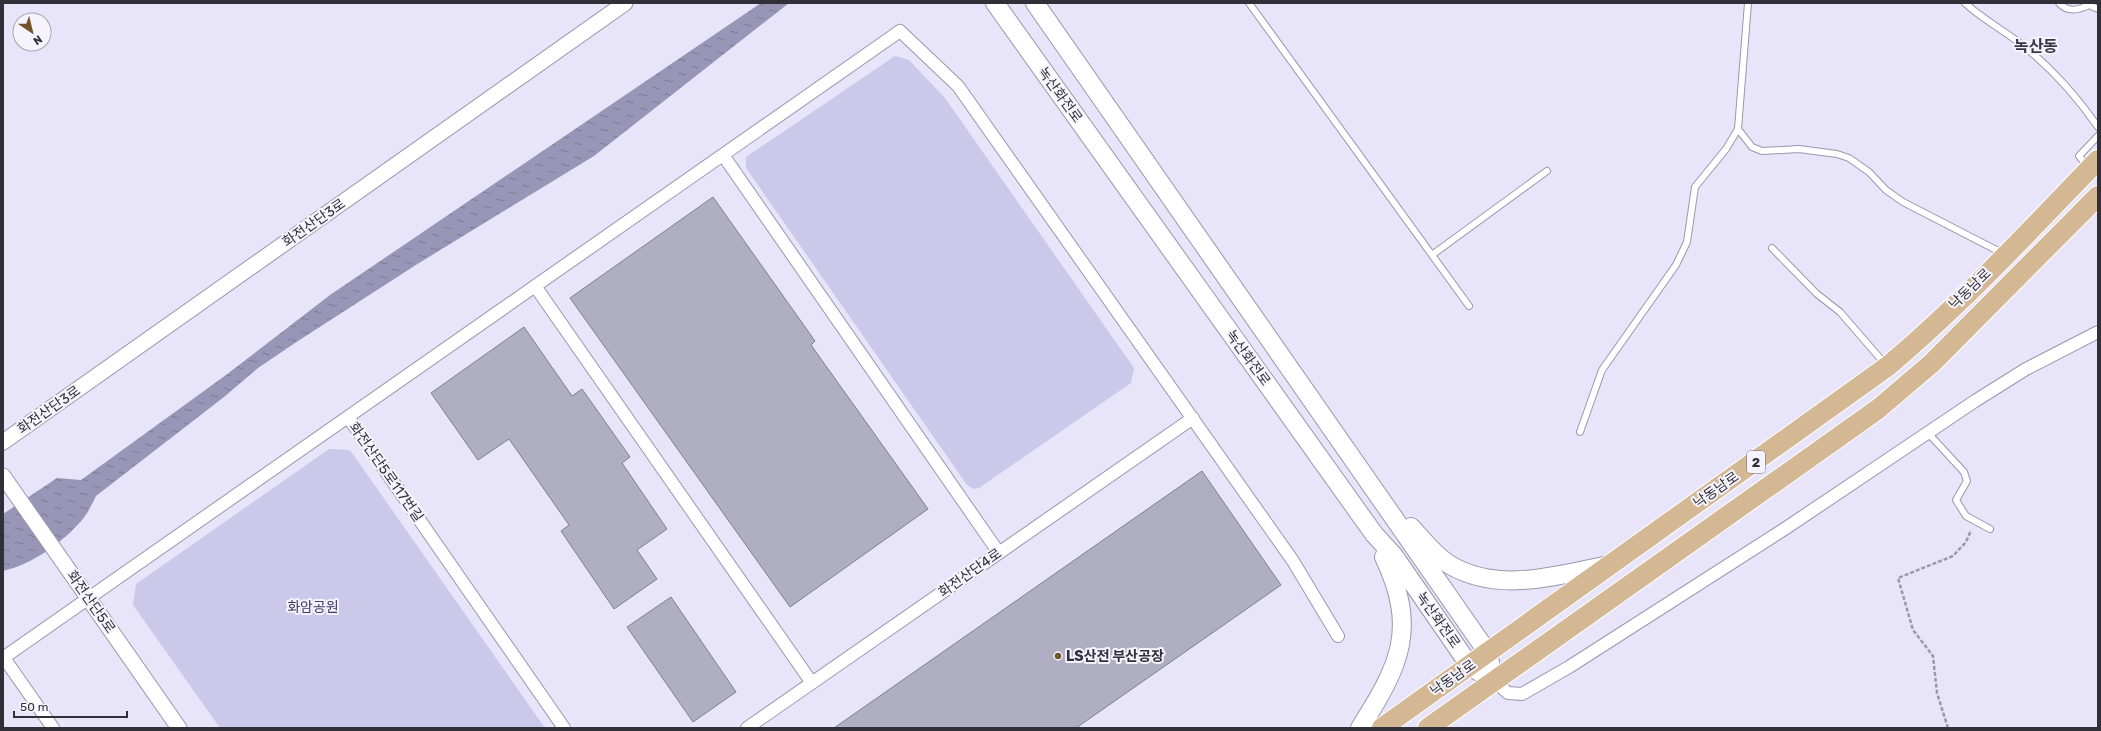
<svg xmlns="http://www.w3.org/2000/svg" width="2101" height="731" font-family="Rubik,'Noto Sans KR',sans-serif">
  <defs>
    <pattern id="water-ripples" width="26" height="14" patternUnits="userSpaceOnUse"><rect width="26" height="14" fill="#9995b7"/><path d="M2 4q2-2 4 0t4 0M15 11q2-2 4 0t4 0" fill="none" stroke="#7d7a96"/></pattern>
  </defs>
  <rect width="100%" height="100%" fill="#e8e5fb"/>
  <path fill="#ccc8e9" d="M895,56l14,4 36,38 189,270 -3,15 -152,105 -5,1 -7,-4 -221,-317v-11z
    M329,449l21,1 195,278h-325l-87,-123 3,-21z"/>
  <path fill="url(#water-ripples)" d="M761,3h28l-195,153 -175,107 -121,78 -40,27 -34,29 -128,99c-4,8 -8,17 -14,24 -20,23 -49,44 -79,51v-57l54,-36 24,2 145,-105 104,-80z"/>
  <path fill="#b0aec3" stroke="#807e91" d="M713,197l102,144 -4,4 117,164 -138,98 -220,-309z
    M524,327l48,69 10,-7 48,68 -8,6 45,66 -30,21 20,29 -43,30 -53,-78 8,-6 -60,-86 -31,21 -47,-67z
    M1202,471l79,114 -205,143h-242z
    M671,597l65,95 -43,30 -66,-95z"/>
  <g fill="none" stroke-linecap="round" stroke-linejoin="round">
    <g stroke="#9997ab" stroke-width="8">
      <path id="service" d="M1249,3l220,303
        M1965,3c16,15 35,25 52,38 32,24 58,53 81,86
        M2059,3c9,10 20,7 30,2l1,-2
        M2089,5l9,4
        M1738,129l14,18 10,4 37,-2 38,5 12,4 20,14 17,18 17,12 101,52
        M2087,166l-8,-10 19,-20
        M1772,248l45,46 23,18 45,52
        M1432,255l115,-84
        M1580,432l22,-62 74,-105 11,-23 8,-55 31,-38 12,-20 10,-126
        M1928,433l36,39 3,9 -11,19 10,16 24,13"/>
    </g>
    <g stroke="#9997ab" stroke-width="14">
      <path id="minor" d="M723,155l276,398
        M535,286l277,397
        M348,417l216,311
        M3,658l897,-627 58,55 335,475 45,75
        M4,658l49,70
        M1494,681l14,12 14,1 47,-27 217,-139 189,-127 51,-32 72,-37
        M747,728l446,-310"/>
    </g>
    <g stroke="#9997ab" stroke-width="17">
      <path id="tertiary" d="M3,442l622,-439
        M3,476l176,252"/>
    </g>
    <g stroke="#9997ab" stroke-width="20">
      <path id="secondary" d="M995,3l379,531 20,22 76,110 24,15
        M1035,3l453,650 6,28
        M1411,527c12,13 24,29 39,38 50,29 107,10 159,0
        M1360,728c40,-63 58,-99 24,-171"/>
    </g>
    <g stroke="#fff" stroke-width="22">
      <path id="primary" d="M1382,728l506,-362c75,-63 142,-136 210,-206
        M1428,728l450,-319 54,-46 166,-167"/>
    </g>
    <path stroke="#9b99a9" stroke-width="2.5" stroke-dasharray="4 2" stroke-linecap="butt" d="M1948,728l-11,-35 -4,-37 -20,-26 -15,-52 55,-22 13,-14 5,-12"/>
    <use href="#service" stroke="#fff" stroke-width="6"/>
    <use href="#minor" stroke="#fff" stroke-width="12"/>
    <use href="#tertiary" stroke="#fff" stroke-width="15"/>
    <use href="#secondary" stroke="#fff" stroke-width="18"/>
    <use href="#primary" stroke="#d4b894" stroke-width="20"/>
  </g>
  <circle fill="#735329" stroke="#f5f4fd" stroke-width="1.5" cx="1058" cy="656" r="4"/>
  <g text-anchor="middle" dominant-baseline="central" stroke-width="4" stroke-linejoin="round" paint-order="stroke">
    <rect fill="#f5f4fd" stroke="#6c6b73" stroke-width="1" x="1747" y="451" width="18" height="22" rx="3"/>
    <g font-size="13" font-weight="bold" fill="#313038">
      <text x="1756" y="462">2</text>
    </g>
    <g font-size="14" fill="#313038" stroke="#f5f4fd">
      <text transform="translate(1060 95) rotate(54)">녹산화전로</text>
      <text transform="translate(314 223) rotate(-35)">화전산단3로</text>
      <text transform="translate(1970 289) rotate(-44)">낙동남로</text>
      <text transform="translate(1248 358) rotate(54)">녹산화전로</text>
      <text transform="translate(49 410) rotate(-35)">화전산단3로</text>
      <text transform="translate(386 472) rotate(55)">화전산단5로117번길</text>
      <text transform="translate(1716 490) rotate(-35)">낙동남로</text>
      <text transform="translate(970 573) rotate(-35)">화전산단4로</text>
      <text transform="translate(91 602) rotate(55)">화전산단5로</text>
      <text transform="translate(1438 620) rotate(55)">녹산화전로</text>
      <text transform="translate(1453 678) rotate(-35)">낙동남로</text>
    </g>
    <g font-size="14" fill="#403766" stroke="#f5f4fd">
      <text x="313" y="607">화암공원</text>
    </g>
    <g font-size="14" font-weight="bold" fill="#313038" stroke="#f5f4fd" text-anchor="start">
      <text x="1066" y="656">LS산전 부산공장</text>
    </g>
    <g font-size="16" font-weight="bold" fill="#393747" stroke="#f5f4fd">
      <text x="2036" y="46">녹산동</text>
    </g>
  </g>
  <rect width="2101" height="731" fill="none" stroke="#313038" stroke-width="8"/>
  <g transform="translate(32 32) rotate(145)"><circle r="19" fill="#f5f4fd" stroke="#a7a6ae"/>
  <path d="M0-3L7 15L0 10L-7 15Z" fill="#735329"/>
  <text y="-6" font-size="11" font-weight="bold" text-anchor="middle" fill="#313038">N</text>
  </g>
  <path d="M14 711v6h113v-6" fill="none" stroke="#313038" stroke-width="2"/>
  <text x="20" y="711" font-size="12" fill="#313038" stroke="#f5f4fd" stroke-width="3" paint-order="stroke">50 m</text>
</svg>
